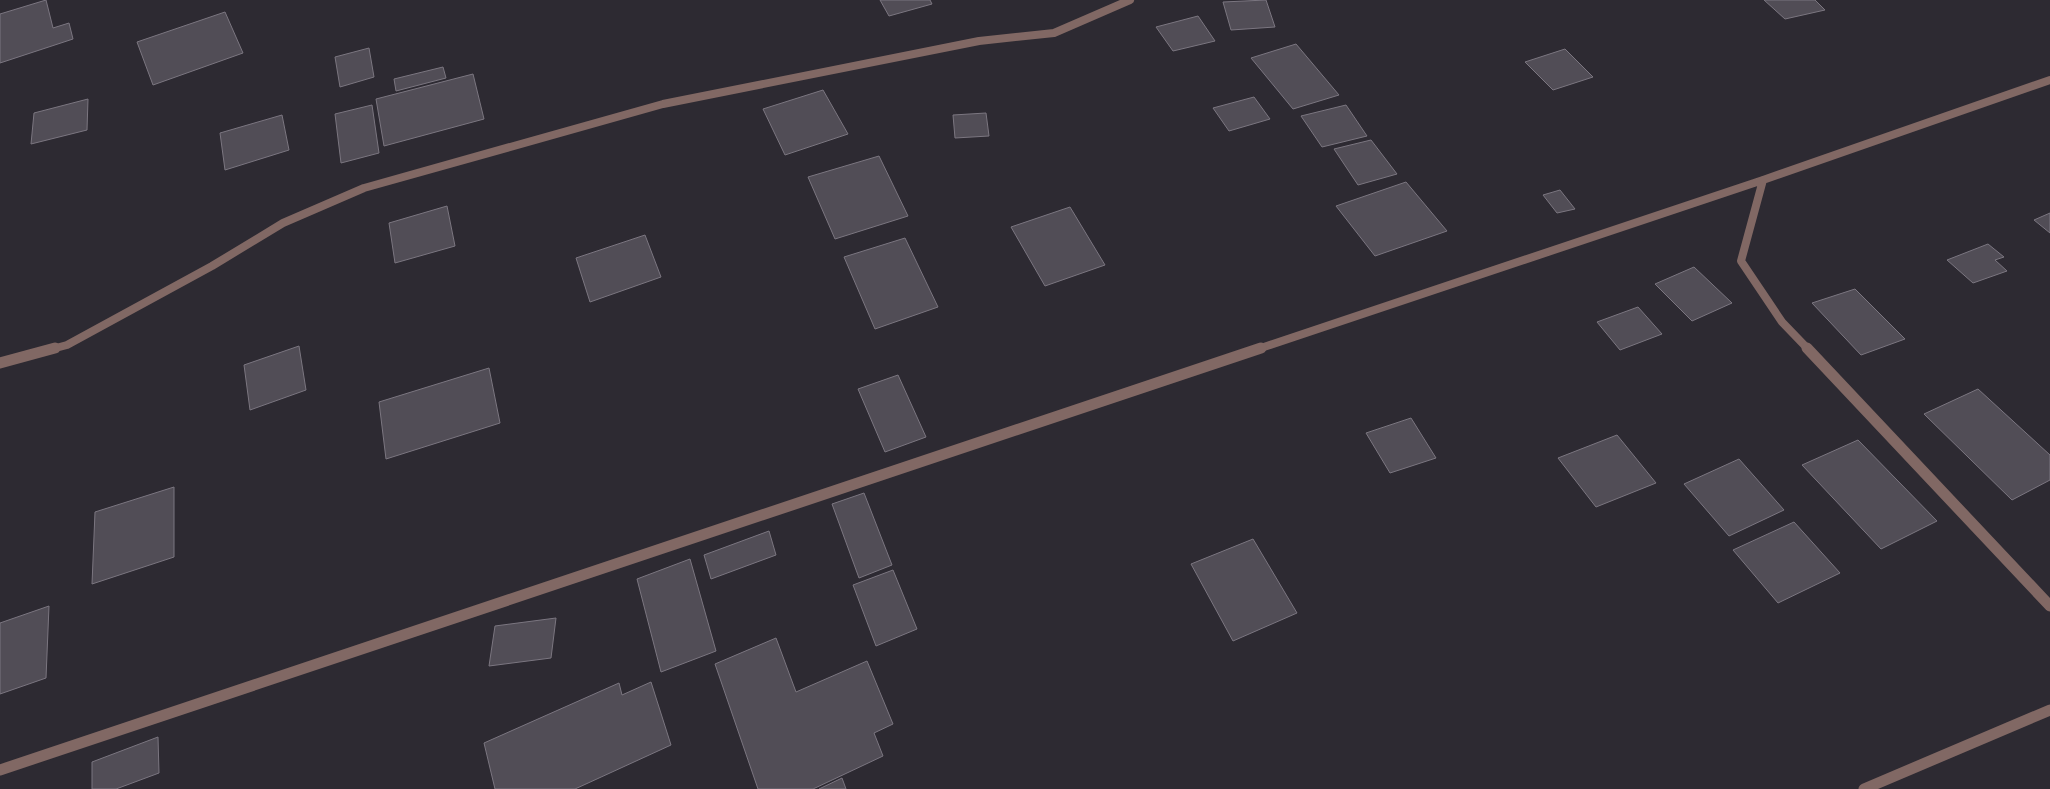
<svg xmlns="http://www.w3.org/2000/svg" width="2050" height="789" font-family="'Alegreya Sans',sans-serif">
  <rect width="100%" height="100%" fill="#2d2a32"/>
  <path fill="#514d56" stroke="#7b7680" d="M46,0l7,28 16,-5 4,16 -73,24v-49z
    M880,0h50l2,4 -43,12z
    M1266,0l9,27 -44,3 -8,-28z
    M1764,0h51l10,10 -40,9z
    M225,12l18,41 -90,32 -16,-43z
    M1198,16l17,25 -42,10 -17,-24z
    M1296,44l43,51 -46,14 -42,-51z
    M369,48l5,29 -34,10 -5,-30z
    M1565,49l28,28 -40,13 -28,-28z
    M443,67l3,11 -50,13 -2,-12z
    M473,74l11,45 -100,27 -8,-47z
    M823,90l25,44 -63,21 -22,-46z
    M1254,97l16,22 -41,12 -16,-23z
    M88,99l-1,31 -56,14 3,-31z
    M372,105l7,48 -38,10 -6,-49z
    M1346,105l21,31 -45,11 -21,-31z
    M986,113l3,23 -34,2 -2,-23z
    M282,115l7,35 -64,20 -5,-37z
    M1371,140l26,34 -39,11 -24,-36z
    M879,156l29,60 -73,23 -27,-62z
    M1406,182l41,49 -72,25 -39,-50z
    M1560,190l15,19 -18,4 -14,-18z
    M447,206l8,40 -60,17 -6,-40z
    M1070,207l35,58 -60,21 -34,-59z
    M2050,213v20l-16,-13z
    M645,235l16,42 -71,25 -14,-44z
    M905,238l33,69 -63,22 -31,-72z
    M1988,244l16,13 -9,3 12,11 -34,12 -26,-23z
    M1694,267l38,36 -40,18 -37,-37z
    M1855,289l50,50 -44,16 -49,-52z
    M1638,307l24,27 -42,16 -23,-28z
    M299,346l7,44 -56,20 -6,-45z
    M489,368l11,55 -114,36 -7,-57z
    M898,375l28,62 -41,15 -27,-63z
    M1978,389l72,66v25l-38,20 -88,-86z
    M1411,418l25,40 -46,15 -24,-40z
    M1617,435l39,48 -60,24 -38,-49z
    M1858,440l79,81 -56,28 -79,-84z
    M1739,459l45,51 -55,26 -45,-52z
    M174,487v70l-82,27 3,-72z
    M864,493l28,72 -33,13 -27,-74z
    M1794,522l46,51 -62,30 -45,-53z
    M769,531l7,24 -65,24 -7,-24z
    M1253,539l44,74 -64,28 -42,-77z
    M690,559l26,92 -55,21 -24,-93z
    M893,570l24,59 -41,17 -23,-61z
    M49,606l-3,72 -46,16v-71z
    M556,618l-5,40 -62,8 6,-40z
    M776,638l20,54 71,-31 26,63 -19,9 9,23 -70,33h-55l-43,-125z
    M651,682l20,63 -96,44h-80l-11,-46 135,-60 3,12z
    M158,737l1,36 -43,16h-24v-27z
    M842,778l4,11h-27z"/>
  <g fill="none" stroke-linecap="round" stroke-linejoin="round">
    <path stroke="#816864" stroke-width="8" d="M1763,180l-22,81 41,61 26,27
      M52,349l15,-4 145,-79 71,-43 81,-35 299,-84 316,-63 75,-8 76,-33
      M1258,349l505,-169 287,-100"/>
    <path stroke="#816864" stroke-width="11" d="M1807,348l243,258
      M0,363l55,-15
      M0,770l1261,-422
      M1864,789l186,-79"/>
  </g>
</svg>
